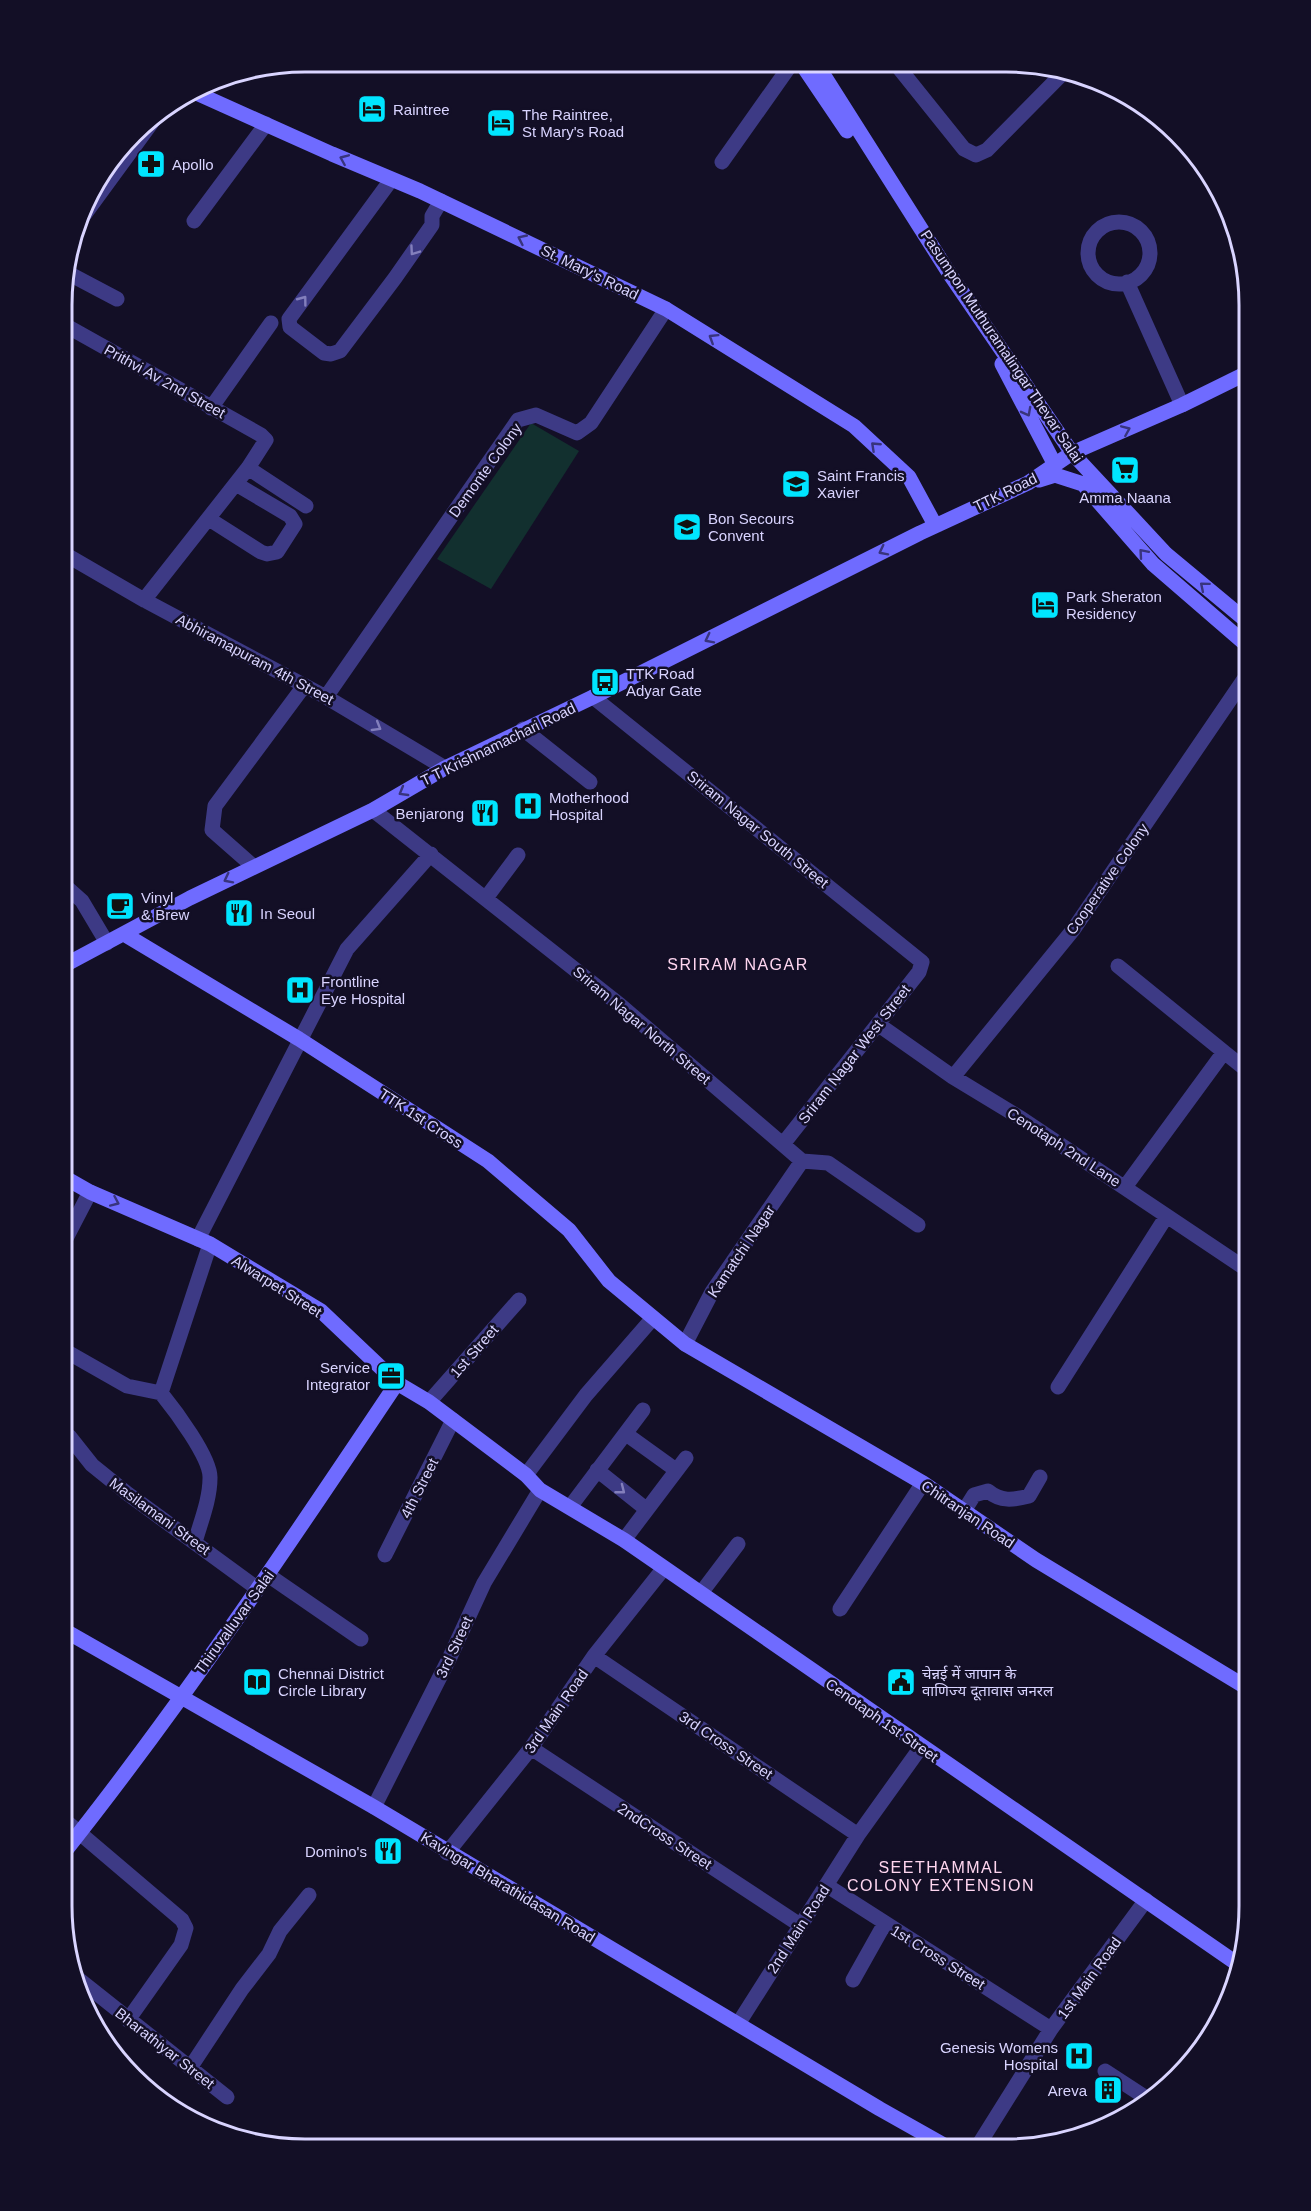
<svg xmlns="http://www.w3.org/2000/svg" width="1311" height="2211" font-family="Helvetica,'Noto Sans Devanagari',sans-serif">
  <rect width="100%" height="100%" fill="#130f26"/>
  <path fill="#12302f" d="M531,423l48,28 -88,138 -54,-30z"/>
  <g fill="none" stroke-linecap="round" stroke-linejoin="round">
    <path stroke="#3d3a85" stroke-width="15" d="M895,63l69,86 12,6 11,-5 78,-79
      M722,162l70,-99
      M391,180l-102,139 1,8 34,26 7,1 9,-3 55,-73 37,-53v-9l9,-15
      M194,221l72,-97
      M79,222l79,-108
      M1088 253a31 31 0 1 1 62 0a31 31 0 1 1-62 0Z
      M64,271l53,28
      M1127,282l55,123
      M63,324l198,111 5,5 -18,28 -104,132
      M211,408l60,-85
      M248,468l58,38
      M209,519l52,33 6,2 10,-2 18,-28 -5,-8 -54,-32
      M63,553l81,47 182,97 119,71
      M326,697l192,-277 18,-5 41,18 14,-10 75,-114
      M593,697l329,265 -3,10 -136,172
      M523,729l67,53
      M373,810l247,195 182,156 26,2 90,62
      M253,866l-41,-36 3,-24 89,-120
      M63,884l19,17 25,42
      M486,898l32,-43
      M1118,966l106,86 -99,135
      M879,1025l74,52 69,42 227,152
      M1224,1052l25,20
      M953,1077l120,-147 176,-258
      M198,1239l149,-290 84,-95
      M62,1246l28,-54
      M685,1344l27,-52 90,-131
      M62,1349l65,37 34,7
      M1058,1387l108,-170
      M429,1402l90,-102
      M62,1431l7,5 23,29 36,29 130,95
      M626,1434l50,36
      M597,1470l49,39
      M526,1475l60,-80 67,-77
      M570,1507l73,-97
      M964,1511l10,-16 14,-4c13,11 25,9 41,5l11,-19
      M624,1540l62,-82
      M195,1542c6,-21 15,-43 15,-64 1,-20 -36,-69 -49,-85l49,-149
      M385,1555l68,-135
      M268,1575l93,64
      M701,1593l37,-49
      M840,1609l83,-126
      M594,1656l264,179
      M531,1748l269,177
      M374,1807l76,-150 34,-74 56,-93
      M62,1818l120,102 4,8 -5,17 -53,75
      M447,1853l84,-105 63,-92 70,-88
      M826,1885l225,144
      M76,1977l151,120
      M853,1980l32,-57
      M738,2024l120,-189 63,-88
      M190,2068l52,-79 27,-35 11,-23 29,-36
      M1105,2071l46,30
      M976,2149l75,-120 95,-129"/>
    <path stroke="#6f6bff" stroke-width="15" d="M801,63l46,68
      M816,63l133,210 123,180 94,101 83,69
      M194,92l138,62 88,37 246,118 188,117 55,51 26,48
      M1002,364l53,101
      M1039,480l16,-5 28,9 70,80 96,83
      M124,934l175,105 189,122 81,69 40,51 76,63 238,139 113,77 213,129
      M63,966l127,-68 183,-88 72,-42 148,-71 327,-164 108,-50 44,-30 110,-48 67,-33
      M62,1176l28,16 120,52 111,67 76,72 32,19 97,73 14,15 84,50 615,425
      M62,1629l312,178 506,302 71,40
      M62,1855c120,-151 228,-312 335,-472"/>
  </g>
  <defs><path id="oneway-chevron" d="M-2-3.5L2.5 0L-2 3.5" fill="none" stroke-width="1.6" stroke-linecap="round" stroke-linejoin="round" transform="scale(1.5)"/></defs>
  <g stroke="#38347d">
    <use href="#oneway-chevron" transform="translate(344 159) rotate(-157)"/>
    <use href="#oneway-chevron" transform="translate(522 239) rotate(-155)"/>
    <use href="#oneway-chevron" transform="translate(713 338) rotate(-148)"/>
    <use href="#oneway-chevron" transform="translate(1027 412) rotate(62)"/>
    <use href="#oneway-chevron" transform="translate(1126 430) rotate(-23)"/>
    <use href="#oneway-chevron" transform="translate(875 446) rotate(-137)"/>
    <use href="#oneway-chevron" transform="translate(883 551) rotate(153)"/>
    <use href="#oneway-chevron" transform="translate(1143 553) rotate(-131)"/>
    <use href="#oneway-chevron" transform="translate(1204 586) rotate(-140)"/>
    <use href="#oneway-chevron" transform="translate(709 639) rotate(153)"/>
    <use href="#oneway-chevron" transform="translate(403 792) rotate(150)"/>
    <use href="#oneway-chevron" transform="translate(228 879) rotate(153)"/>
    <use href="#oneway-chevron" transform="translate(115 1202) rotate(24)"/>
  </g>
  <g stroke="#837fbc">
    <use href="#oneway-chevron" transform="translate(414 251) rotate(125)"/>
    <use href="#oneway-chevron" transform="translate(303 300) rotate(-53)"/>
    <use href="#oneway-chevron" transform="translate(377 727) rotate(31)"/>
    <use href="#oneway-chevron" transform="translate(621 1490) rotate(38)"/>
  </g>
  <defs>
    <g id="hotel-square" transform="scale(1.5)"><rect x="-9" y="-9" width="18" height="18" rx="4" fill="#00e5ff" stroke="#130f26"/><path d="M-6-4.5h1.5V1H6V5H4.5V3h-9V5H-6ZM-4 0a1.8 1.8 0 1 1 3.6 0ZM.5 0V-2.5h3Q6-2.5 6 0Z" fill="#111"/></g>
    <g id="pharmacy-square" transform="scale(1.5)"><rect x="-9" y="-9" width="18" height="18" rx="4" fill="#00e5ff" stroke="#130f26"/><path d="M-2-6h4v4h4v4h-4v4h-4v-4h-4v-4h4Z" fill="#111"/></g>
    <g id="supermarket-square" transform="scale(1.5)"><rect x="-9" y="-9" width="18" height="18" rx="4" fill="#00e5ff" stroke="#130f26"/><path d="M-6-5.5h2.5l.6 2H6L4.5 2H-2.5L-4.4-4H-6ZM-1.5 3.2a1.3 1.3 0 1 0 .1 0ZM3 3.2a1.3 1.3 0 1 0 .1 0Z" fill="#111"/></g>
    <g id="school-square" transform="scale(1.5)"><rect x="-9" y="-9" width="18" height="18" rx="4" fill="#00e5ff" stroke="#130f26"/><path d="M0-5L7-2L0 1L-7-2ZM-4 1L0 2.5L4 1V4Q0 6-4 4Z" fill="#111"/></g>
    <g id="bus-square" transform="scale(1.5)"><rect x="-9" y="-9" width="18" height="18" rx="4" fill="#00e5ff" stroke="#130f26"/><path d="M-5-6H5V4H4V6H2V4H-2V6H-4V4H-5ZM-3.5-4V0h7V-4ZM-3.5 1.2v1.5H-2V1.2ZM2 1.2v1.5H3.5V1.2Z" fill="#111"/></g>
    <g id="hospital-square" transform="scale(1.5)"><rect x="-9" y="-9" width="18" height="18" rx="4" fill="#00e5ff" stroke="#130f26"/><path d="M-5-5h3v3.5h4V-5h3V5h-3V1.5h-4V5h-3Z" fill="#111"/></g>
    <g id="restaurant-square" transform="scale(1.5)"><rect x="-9" y="-9" width="18" height="18" rx="4" fill="#00e5ff" stroke="#130f26"/><path d="M-5-6h1v4h1v-4h1v4h1v-4h1v5L-1.5 .5V6h-2V.5L-5-1ZM5-6V6H3V1.5H1.5Q1.5-4 5-6Z" fill="#111"/></g>
    <g id="cafe-square" transform="scale(1.5)"><rect x="-9" y="-9" width="18" height="18" rx="4" fill="#00e5ff" stroke="#130f26"/><path d="M-5.5-4.5H6V0H3Q3 3.5 0 3.5H-2.5Q-5.5 3.5-5.5 0ZM3-3.2v2h1.7v-2ZM-6 4.5H4V6H-6Z" fill="#111"/></g>
    <g id="office-square" transform="scale(1.5)"><rect x="-9" y="-9" width="18" height="18" rx="4" fill="#00e5ff" stroke="#130f26"/><path d="M-6-3h4V-5.5h4V-3h4V5H-6ZM-1-4.5V-3h2v-1.5ZM-6 0V1H6V0Z" fill="#111"/></g>
    <g id="library-square" transform="scale(1.5)"><rect x="-9" y="-9" width="18" height="18" rx="4" fill="#00e5ff" stroke="#130f26"/><path d="M-6-4Q-3-5.5-.7-3.5V5Q-3 3-6 4ZM6-4Q3-5.5 .7-3.5V5Q3 3 6 4Z" fill="#111"/></g>
    <g id="civic-square" transform="scale(1.5)"><rect x="-9" y="-9" width="18" height="18" rx="4" fill="#00e5ff" stroke="#130f26"/><path d="M-.6-6.5H3V-4.5H.6V-3L4-1V1h2V6H-6V1h2V-1L-.6-3ZM-1.2 2.5V6h2.4V2.5Z" fill="#111"/></g>
    <g id="building-square" transform="scale(1.5)"><rect x="-9" y="-9" width="18" height="18" rx="4" fill="#00e5ff" stroke="#130f26"/><path d="M-4-6H4V6H1V3H-1V6H-4ZM-2.5-4.3h1.7v1.8h-1.7ZM.8-4.3h1.7v1.8H.8ZM-2.5-1h1.7V.8h-1.7ZM.8-1h1.7V.8H.8Z" fill="#111"/></g>
  </defs>
  <g fill-rule="evenodd">
    <use href="#hotel-square" x="372" y="109"/>
    <use href="#hotel-square" x="501" y="123"/>
    <use href="#pharmacy-square" x="151" y="164"/>
    <use href="#supermarket-square" x="1125" y="470"/>
    <use href="#school-square" x="796" y="484"/>
    <use href="#school-square" x="687" y="527"/>
    <use href="#hotel-square" x="1045" y="605"/>
    <use href="#bus-square" x="605" y="682"/>
    <use href="#hospital-square" x="528" y="806"/>
    <use href="#restaurant-square" x="485" y="813"/>
    <use href="#cafe-square" x="120" y="906"/>
    <use href="#restaurant-square" x="239" y="913"/>
    <use href="#hospital-square" x="300" y="990"/>
    <use href="#office-square" x="391" y="1376"/>
    <use href="#library-square" x="257" y="1682"/>
    <use href="#civic-square" x="901" y="1682"/>
    <use href="#restaurant-square" x="388" y="1851"/>
    <use href="#hospital-square" x="1079" y="2056"/>
    <use href="#building-square" x="1108" y="2090"/>
  </g>
  <g text-anchor="middle" dominant-baseline="central" stroke-width="5" stroke-linejoin="round" paint-order="stroke">
    <g font-size="15" fill="#d9d4ff" stroke="#130f26" text-anchor="start">
      <text x="393" y="109">Raintree</text>
      <text x="522" y="114">The Raintree,<tspan x="522" dy="17">St Mary's Road</tspan></text>
      <text x="172" y="164">Apollo</text>
      <text x="817" y="475">Saint Francis<tspan x="817" dy="17">Xavier</tspan></text>
      <text x="1125" y="497" text-anchor="middle">Amma Naana</text>
      <text x="708" y="518">Bon Secours<tspan x="708" dy="17">Convent</tspan></text>
      <text x="1066" y="596">Park Sheraton<tspan x="1066" dy="17">Residency</tspan></text>
      <text x="626" y="673">TTK Road<tspan x="626" dy="17">Adyar Gate</tspan></text>
      <text x="549" y="797">Motherhood<tspan x="549" dy="17">Hospital</tspan></text>
      <text x="464" y="813" text-anchor="end">Benjarong</text>
      <text x="141" y="897">Vinyl<tspan x="141" dy="17">&amp; Brew</tspan></text>
      <text x="260" y="913">In Seoul</text>
      <text x="321" y="981">Frontline<tspan x="321" dy="17">Eye Hospital</tspan></text>
      <text x="370" y="1367" text-anchor="end">Service<tspan x="370" dy="17">Integrator</tspan></text>
      <text x="278" y="1673">Chennai District<tspan x="278" dy="17">Circle Library</tspan></text>
      <text x="922" y="1673">चेन्नई में जापान के<tspan x="922" dy="17">वाणिज्य दूतावास जनरल</tspan></text>
      <text x="367" y="1851" text-anchor="end">Domino's</text>
      <text x="1058" y="2047" text-anchor="end">Genesis Womens<tspan x="1058" dy="17">Hospital</tspan></text>
      <text x="1087" y="2090" text-anchor="end">Areva</text>
    </g>
    <g font-size="15" fill="#d9d4ff" stroke="#130f26">
      <text transform="translate(590 272) rotate(26)">St. Mary's Road</text>
      <text transform="translate(1002 346) rotate(56)">Pasumpon Muthuramalingar Thevar Salai</text>
      <text transform="translate(165 381) rotate(29)">Prithvi Av 2nd Street</text>
      <text transform="translate(485 470) rotate(-54)">Demonte Colony</text>
      <text transform="translate(1005 492) rotate(-26)">TTK Road</text>
      <text transform="translate(255 659) rotate(28)">Abhiramapuram 4th Street</text>
      <text transform="translate(498 744) rotate(-26)">T T Krishnamachari Road</text>
      <text transform="translate(758 829) rotate(39)">Sriram Nagar South Street</text>
      <text transform="translate(1107 879) rotate(-55)">Cooperative Colony</text>
      <text transform="translate(642 1025) rotate(40)">Sriram Nagar North Street</text>
      <text transform="translate(854 1054) rotate(-52)">Sriram Nagar West Street</text>
      <text transform="translate(421 1118) rotate(33)">TTK 1st Cross</text>
      <text transform="translate(1064 1147) rotate(33)">Cenotaph 2nd Lane</text>
      <text transform="translate(741 1251) rotate(-56)">Kamatchi Nagar</text>
      <text transform="translate(277 1286) rotate(32)">Alwarpet Street</text>
      <text transform="translate(474 1351) rotate(-49)">1st Street</text>
      <text transform="translate(419 1488) rotate(-63)">4th Street</text>
      <text transform="translate(968 1514) rotate(34)">Chitranjan Road</text>
      <text transform="translate(160 1516) rotate(36)">Masilamani Street</text>
      <text transform="translate(234 1622) rotate(-54)">Thiruvalluvar Salai</text>
      <text transform="translate(454 1647) rotate(-65)">3rd Street</text>
      <text transform="translate(556 1711) rotate(-55)">3rd Main Road</text>
      <text transform="translate(882 1720) rotate(35)">Cenotaph 1st Street</text>
      <text transform="translate(726 1745) rotate(34)">3rd Cross Street</text>
      <text transform="translate(665 1836) rotate(33)">2ndCross Street</text>
      <text transform="translate(508 1887) rotate(31)">Kavingar Bharathidasan Road</text>
      <text transform="translate(798 1929) rotate(-57)">2nd Main Road</text>
      <text transform="translate(938 1957) rotate(32)">1st Cross Street</text>
      <text transform="translate(1089 1978) rotate(-54)">1st Main Road</text>
      <text transform="translate(165 2048) rotate(38)">Bharathiyar Street</text>
    </g>
    <g font-size="16" letter-spacing="1.5" fill="#ffd6f0" stroke="#130f26">
      <text x="738" y="964">SRIRAM NAGAR</text>
      <text x="941" y="1867">SEETHAMMAL<tspan x="941" dy="18">COLONY EXTENSION</tspan></text>
    </g>
  </g>
  <path d="M0 0H1311V2211H0ZM305 72H1006A233 233 0 0 1 1239 305V1906A233 233 0 0 1 1006 2139H305A233 233 0 0 1 72 1906V305A233 233 0 0 1 305 72Z" fill="#130f26" fill-rule="evenodd"/>
  <path fill="none" stroke="#d9d4ff" stroke-width="3" d="M305 72H1006A233 233 0 0 1 1239 305V1906A233 233 0 0 1 1006 2139H305A233 233 0 0 1 72 1906V305A233 233 0 0 1 305 72Z"/>
</svg>
